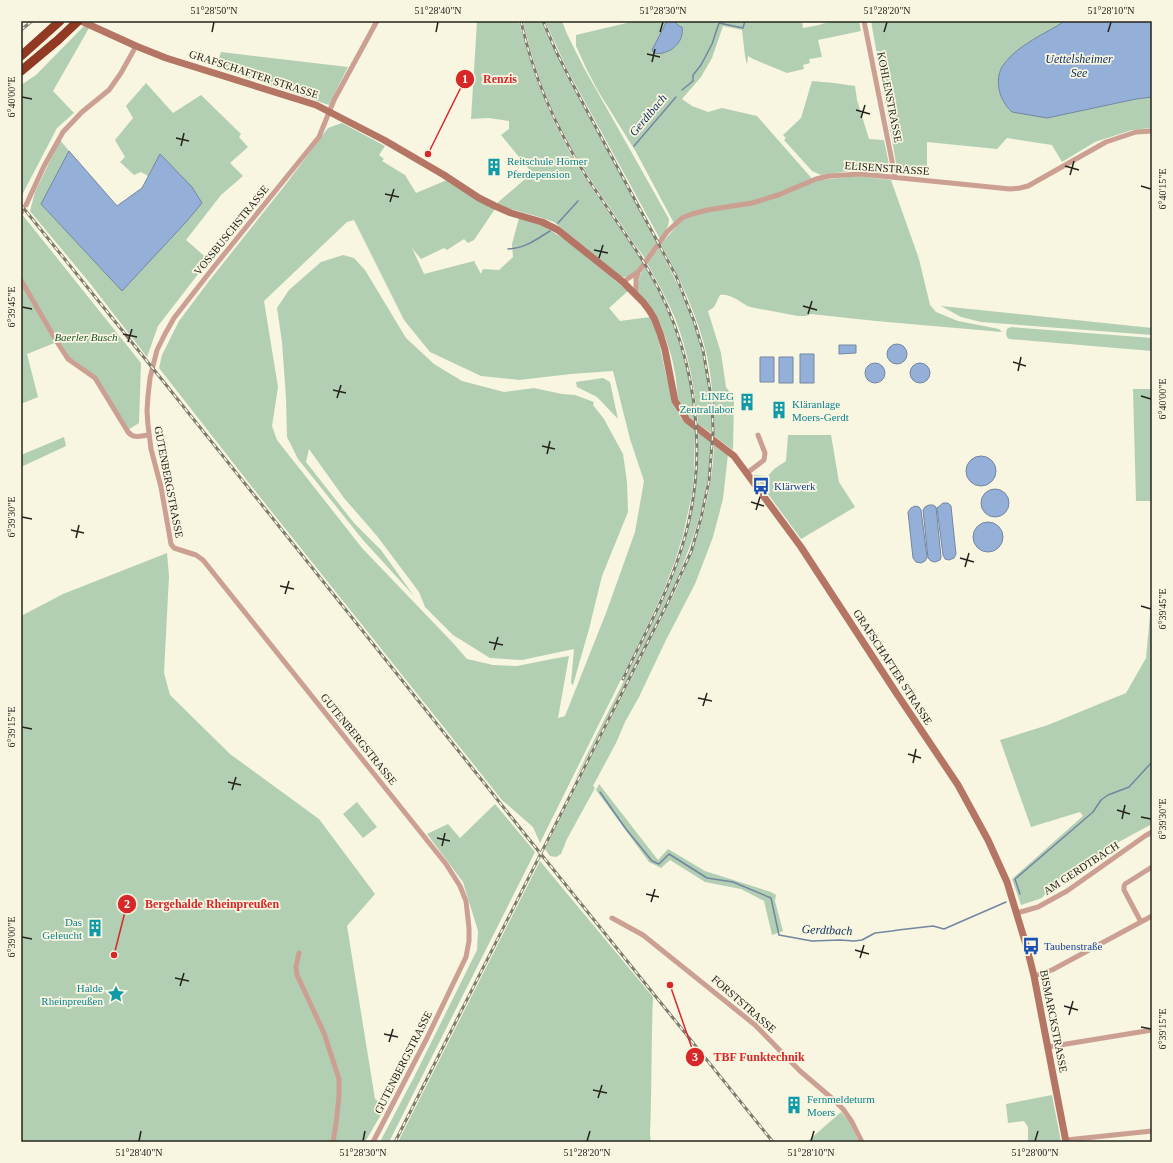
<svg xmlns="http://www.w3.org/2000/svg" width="1173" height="1163" font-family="'Times New Roman',serif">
  <rect width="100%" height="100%" fill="#f8f5e1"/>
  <path fill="#b2cfb4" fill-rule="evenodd" d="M477,21h42c13,53 34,106 63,152 18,28 37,54 56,81l4,9c-4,7 -12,15 -21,14l-67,-55 -15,-5 -28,-8 -15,-5 36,-31 -31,-38 8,-6v-8l-20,-3 -18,1z
    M523,21h19l24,54 84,154 7,14 -12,16c-3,-6 -8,-11 -12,-17 -14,-22 -30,-43 -44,-65 -31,-48 -54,-101 -66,-156z
    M545,21h17l5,13 17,34 75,133 10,18c0,9 -5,14 -9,20l-92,-168z
    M635,21h32l-13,25 25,-20 -5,-5h128l1,7 16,-3 12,-4h28l2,10 -43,9 4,17 -13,2 1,4 -7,2 1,4 -17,4 -34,-14 -5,-3 -1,9 -2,-9 -3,-26 -19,-4 -11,32 -11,19 -19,22 10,7 16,6 14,-4 35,8 58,66 5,-2 38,-4 33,4 28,79 11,46 6,7 22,9 41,8 3,3 -126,-11 -65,-7 -5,2h-8l-48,-9c-10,-4 -18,-14 -30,-12l-6,12 -6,4 13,42 5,34 8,11 -1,52 -19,-14c0,-22 -1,-43 -4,-64 -7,-45 -27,-88 -49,-128l15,-17 -40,-75 -38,-61 -11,-21 -11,-24v-11z
    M871,21h194l-8,5 -10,92 89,-19 16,-2v31l-20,2 -37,12 -33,20 -10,-17 -45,-7 -10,11 -70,-7v34l-29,-2z
    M84,26l5,2 -36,63 21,22 -17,15 -36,69v-112l15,-10z
    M221,52l127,15 -19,38 -113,-38z
    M812,81l22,2 21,3 2,14 12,39 15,1 6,29 -4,4 -37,-2 -28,4 -9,-4 -28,-31 2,-2 -3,-3 18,-17z
    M146,83l27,30 28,-18 40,39 -2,3 9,10 -18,16 13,13 -22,19 -35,45 23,20 -51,66 -11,31 -58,-75 -59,-71 5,-19 25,-52 9,11 -27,53 80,87 39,-137 -13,22 -7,-4 -7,3 -14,-13 5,-5 -10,-17 18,-22 -7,-12z
    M342,123l43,23 -6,9 5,4 -2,2 23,14 11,18 31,-13 48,29 -21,31 -6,3 -4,-4 -17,11 -3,-2 -23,11 -9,-11 12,26 50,-13 7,13 2,-5 16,1 14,-13 -1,-13 7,-26 19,5 28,17 62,51 -19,17 11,13 30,-4 6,12 11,50 7,27 7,12 14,11 -1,45 -2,20 -9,41 -8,26 -12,31 -22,47 -101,204 -7,-16 -31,-27 -242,-303 -101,-129 3,-13 17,-34 30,-40 77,-97 42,-56zM354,220l50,100 26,32 51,24 38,4 52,-6 42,-3 17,68 14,42 -9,51 -29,81 -41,103 -7,2 11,-62 -17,3 -35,7 -24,-1 -26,-6 -14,-16 -91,-95 -85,-108 -5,-14 6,-39 -14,-86 83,-79z
    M21,213l120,150 -2,60 -11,7 -33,-53 -26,-19 -12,-16 -30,12 11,43 -17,7z
    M659,247c8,17 17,33 24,50 18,39 30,93 28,136l-13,-9c-3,-36 -10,-72 -23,-106 -8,-19 -18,-37 -28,-55z
    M343,255l11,3 11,12 41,68 28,26 28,17 42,11 30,-4 28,6 13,1 19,7 -1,3 11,14 19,35 4,28 1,30 -26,64 -13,53 -16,56 -2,-2 3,-34 -52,11 -32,-2 -37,-23 -28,-28 -6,-15 -42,-56 -33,-38 -35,-49 -3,13 48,61 27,27 33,46 -51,-56 -65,-81 -11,-22 -1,-39 -4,-56 -5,-34 12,-18 32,-28z
    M645,267c28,48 45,99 50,154 -18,-12 -17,-23 -19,-42 -2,-12 -4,-23 -8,-33 -6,-23 -14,-36 -29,-53 -3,-10 0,-18 6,-26z
    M941,306l211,22v7l-171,-13 -20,-5z
    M1011,327l141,11v13l-143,-12c-4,-3 -3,-6 -2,-10z
    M603,378l7,4 8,37 -21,-22 -20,-10 -1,-5z
    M1133,389h19v112h-16z
    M698,432l13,9c-2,83 -39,150 -75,222 -21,40 -41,81 -63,121 23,-50 49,-98 73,-148 12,-26 25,-51 34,-78 13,-41 19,-83 18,-126z
    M788,435h43l8,47 16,25 -54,32 -47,-64 14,1 6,-7 12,-8z
    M64,437l2,9 -45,21v-12z
    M714,443l14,11 -5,45 -10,38 -18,47 -29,56 -27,57 -14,25 -9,21 -23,43 2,2 -28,51 -6,15 -5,3 -6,-1 -5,-7 129,-255c22,-47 39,-98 40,-151z
    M167,553l2,23 -5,97 6,22 60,59 89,65 56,75 -28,32 28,173 11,7 -21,36h-344v-526l42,-22z
    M1152,593v231l-48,26 -52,35 -10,13 -21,7 -9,-26 71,-63 -3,-4 -49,15 -31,-87 48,-15 78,-32 20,-35z
    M599,784l59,76 10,-11 37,22 66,21 5,3 -1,6 8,30 -11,4 -8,-34 -23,-12 -36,-7 -35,-22 -9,8 -12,-6 -53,-72z
    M357,802l20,25 -14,11 -20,-24z
    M495,804l40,48 -146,290h-9l34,-65 63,-127 1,-19 -15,-49 -36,-48 21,-10 12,14z
    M540,861l113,136c-2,46 -1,92 -3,138l1,7h-253z
    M1052,1095l9,47h-33v-15l-4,-6 -16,2 -2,-19z
    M841,1112l9,11 9,19h-51v-1z"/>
  <path fill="#95b0d8" stroke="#7386a0" d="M667,21h7l5,5 3,1c3,16 -14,29 -28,26l-2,-3z
    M1065,21h87v76l-16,2 -89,19 -35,-6c-3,-3 -6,-6 -8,-10 -7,-11 -8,-28 0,-38 15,-20 41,-30 61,-43z
    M69,151l48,55 25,-18 18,-34 32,33 10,16 -15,18 -65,70 -81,-87z
    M887 354a10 10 0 1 1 20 0a10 10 0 1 1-20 0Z
    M839,345h17v8l-17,1z
    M800,354h14v29h-14z
    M760,357h14v25h-14z
    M779,357h14v26h-14z
    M865 373a10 10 0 1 1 20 0a10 10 0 1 1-20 0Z
    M910 373a10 10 0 1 1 20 0a10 10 0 1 1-20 0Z
    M966 471a15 15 0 1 1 30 0a15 15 0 1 1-30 0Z
    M981 503a14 14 0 1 1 28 0a14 14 0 1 1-28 0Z
    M943,503h5l3,3 5,48 -2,4 -5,2 -4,-1 -2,-4 -6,-47z
    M929,505h4l3,2 5,50 -1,3 -5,2 -4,-1 -3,-3 -5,-48 2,-3z
    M915,506l4,1 2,3 6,47 -2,4 -4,2 -5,-1 -3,-4 -5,-46 3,-4z
    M973 537a15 15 0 1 1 30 0a15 15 0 1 1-30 0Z"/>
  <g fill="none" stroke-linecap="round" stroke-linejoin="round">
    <path stroke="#7386a0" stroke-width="1.5" d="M682,90l11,-9v-6l8,-10 11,-21 7,-21 24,5 2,-7
      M634,146l42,-49
      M558,223l20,-22
      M508,249c18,-1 27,-9 42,-18
      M600,792l26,37 26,32 7,3 10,-10 38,24 26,4 38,16 8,37 33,6 28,-1 14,1 8,-1 13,-7 17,-2 6,-1 35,-4 11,3 62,-27
      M1020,894l-5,-15 78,-67 8,-12 7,-5 21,-8 23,-25"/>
    <path stroke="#cc9f93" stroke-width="5" d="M864,21l31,155
      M26,205l18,-39 19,-34 19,-20 27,-22 12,-17 15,-27
      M21,213l1,-2
      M21,280l36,62 11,17 27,19 33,54c6,7 12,4 20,3
      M623,282l16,-11 28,-39 15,-14 10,-4 15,-4 45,-7 26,-8 38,-16 13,-3 32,-2 149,15 10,-1 8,-2 78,-44 30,-10 16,-1
      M636,295v-16l2,-6
      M747,473l17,-13 1,-7 -7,-18
      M1017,913l21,-6 29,-16 78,-55 7,-4
      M612,918l31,17 112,90 45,46 34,29 9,9 9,13 10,20
      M1141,922l-17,-32v-4l1,-2 27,-17
      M299,953l-3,14 1,8 27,58 15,46v17l-3,28 -3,18
      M1034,976l18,-6 100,-54
      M1048,1047l104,-17
      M1066,1140l86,-9
      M373,1142l54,-104 39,-81 3,-16v-13l-3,-27 -6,-15 -14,-22 -243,-304 -7,-5 -22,-7 -3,-4 -10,-57 -10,-38 -3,-24 -1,-14 1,-15 2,-18 7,-28 8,-16 9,-16 39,-50 106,-131 15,-37 43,-79"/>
    <path stroke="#b57564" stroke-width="7" d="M81,21l55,25 30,12 150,47 68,35 60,35 35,23 16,8 16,7 31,9 16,8 65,52 20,20 6,8 5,8 6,15 5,17 10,51 12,19 47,36 67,91 96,147 61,91 30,55 19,42 20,66 7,28 32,166"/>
    <path stroke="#913923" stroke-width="9" d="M21,56l39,-35
      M21,71l37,-31 20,-19"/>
    <g stroke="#7c7b6e" stroke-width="3">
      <path id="rail" d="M521,21c12,55 35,107 65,155 17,26 35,51 52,77 59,91 76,203 40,306 -14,41 -36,80 -55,120
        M21,30l11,-9
        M21,205l138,171 369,462 245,304
        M395,1142l273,-540 23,-50 10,-34 8,-37 4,-49 -1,-30 -6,-35 -3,-17 -9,-29 -18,-45 -105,-195 -15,-30 -13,-30"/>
    </g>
    <use href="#rail" stroke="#f8f5e1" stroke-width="1.5" stroke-dasharray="4.5" stroke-linecap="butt"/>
  </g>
  <path fill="none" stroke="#25241d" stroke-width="1.5" d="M212,32l2,-10M436,32l2,-10M660,32l3,-10M884,32l3,-10M1108,32l3,-10M647,54l13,3M652,62l3,-13M22,97l10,2M856,110l14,4M861,118l4,-13M176,138l13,3M181,146l3,-13M1065,166l14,4M1070,175l4,-14M1141,186l10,3M385,194l14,3M390,202l4,-13M594,250l14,3M599,258l4,-13M803,306l14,4M22,307l10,2M808,314l4,-13M123,334l14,3M128,342l4,-13M1013,362l13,4M1018,371l3,-14M333,390l13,3M1141,396l10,3M337,398l4,-13M542,446l13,3M547,454l3,-13M751,502l13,4M756,510l4,-13M22,517l10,2M71,530l13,3M76,538l3,-13M960,558l14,4M965,567l4,-14M280,586l14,3M285,594l4,-13M1141,606l10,3M489,642l14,3M494,650l4,-13M698,698l14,3M703,706l4,-13M22,727l10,2M908,754l13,4M913,763l3,-14M228,782l13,3M232,790l4,-13M1117,810l13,4M1141,817l10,2M1122,819l3,-14M437,838l13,3M442,846l3,-13M646,894l13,3M651,902l4,-13M22,937l10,2M855,950l14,4M860,958l4,-13M175,978l14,3M180,986l4,-13M1064,1006l14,4M1069,1015l4,-14M1141,1027l10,2M384,1034l14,3M389,1042l4,-13M593,1090l14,3M598,1098l4,-13M139,1141l2,-10M363,1141l2,-10M587,1141l3,-10M811,1141l3,-10M1035,1141l3,-10"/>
  <defs>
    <g id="building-bare" transform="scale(1.38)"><path d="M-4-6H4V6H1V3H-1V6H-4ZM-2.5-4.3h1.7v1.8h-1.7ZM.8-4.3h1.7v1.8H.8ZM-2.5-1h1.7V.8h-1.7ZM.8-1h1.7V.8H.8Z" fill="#0f9aa8" stroke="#f8f5e1" stroke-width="2.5" paint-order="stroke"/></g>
    <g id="bus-bare" transform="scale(1.38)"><path d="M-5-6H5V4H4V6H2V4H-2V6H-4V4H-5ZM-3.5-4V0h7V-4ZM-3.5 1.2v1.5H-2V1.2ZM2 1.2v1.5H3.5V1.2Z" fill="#1a4fb4" stroke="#f8f5e1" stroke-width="2.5" paint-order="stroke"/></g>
    <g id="sight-bare" transform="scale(1.38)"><path d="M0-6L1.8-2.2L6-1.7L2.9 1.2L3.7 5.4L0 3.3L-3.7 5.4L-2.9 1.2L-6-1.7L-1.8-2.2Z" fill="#0f9aa8" stroke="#f8f5e1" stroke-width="2.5" paint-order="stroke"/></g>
  </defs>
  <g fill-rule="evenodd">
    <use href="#building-bare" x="494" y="167"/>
    <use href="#building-bare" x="747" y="402"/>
    <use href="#building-bare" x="779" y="410"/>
    <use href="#bus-bare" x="761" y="486"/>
    <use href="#building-bare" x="95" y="928"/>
    <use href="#bus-bare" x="1031" y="946"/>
    <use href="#sight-bare" x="116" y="994"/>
    <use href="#building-bare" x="794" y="1105"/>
  </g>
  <g text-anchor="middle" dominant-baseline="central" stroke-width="3.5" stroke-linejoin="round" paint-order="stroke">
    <g font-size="11" fill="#25241d" stroke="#f8f5e1">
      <text transform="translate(254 74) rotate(18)">GRAFSCHAFTER STRASSE</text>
      <text transform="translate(890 97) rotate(79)">KOHLENSTRASSE</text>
      <text transform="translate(887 168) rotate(4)">ELISENSTRASSE</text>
      <text transform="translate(231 230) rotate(-51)">VOSSBUSCHSTRASSE</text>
      <text transform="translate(169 482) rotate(79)">GUTENBERGSTRASSE</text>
      <text transform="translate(893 667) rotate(57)">GRAFSCHAFTER STRASSE</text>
      <text transform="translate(359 739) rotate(51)">GUTENBERGSTRASSE</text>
      <text transform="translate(1081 868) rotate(-33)">AM GERDTBACH</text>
      <text transform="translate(744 1004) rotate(41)">FORSTSTRASSE</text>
      <text transform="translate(1054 1021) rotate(79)">BISMARCKSTRASSE</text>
      <text transform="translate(403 1062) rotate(-63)">GUTENBERGSTRASSE</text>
    </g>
    <g font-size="11" fill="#0d838f" stroke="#f8f5e1" text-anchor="start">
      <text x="507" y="161">Reitschule Hörner<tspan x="507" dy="13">Pferdepension</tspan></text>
      <text x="734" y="396" text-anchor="end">LINEG<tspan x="734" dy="13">Zentrallabor</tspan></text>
      <text x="792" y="404">Kläranlage<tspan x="792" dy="13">Moers-Gerdt</tspan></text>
      <text x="82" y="922" text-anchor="end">Das<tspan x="82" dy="13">Geleucht</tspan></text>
      <text x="103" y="988" text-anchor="end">Halde<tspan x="103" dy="13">Rheinpreußen</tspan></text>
      <text x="807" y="1099">Fernmeldeturm<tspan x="807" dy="13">Moers</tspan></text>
    </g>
    <g font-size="11" font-style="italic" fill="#1d5628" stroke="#f8f5e1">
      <text x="86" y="337">Baerler Busch</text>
    </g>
    <g font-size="11" fill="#164399" stroke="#f8f5e1" text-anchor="start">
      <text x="774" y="486">Klärwerk</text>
      <text x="1044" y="946">Taubenstraße</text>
    </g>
    <g font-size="12" font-style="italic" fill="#0a2e5e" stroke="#f8f5e1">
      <text x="1079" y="59">Uettelsheimer<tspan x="1079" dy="14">See</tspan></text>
      <text transform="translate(648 115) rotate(-50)">Gerdtbach</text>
      <text transform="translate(827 930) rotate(2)">Gerdtbach</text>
    </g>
  </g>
  <path fill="none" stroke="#d62828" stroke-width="1.5" d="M428 154L465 79M114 955L127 904M670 985L695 1057"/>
  <g fill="#d62828" stroke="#f8f5e1" stroke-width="1.5">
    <circle cx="428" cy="154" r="4"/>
    <circle cx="114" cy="955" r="4"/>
    <circle cx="670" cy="985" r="4"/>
    <circle cx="465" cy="79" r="10"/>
    <circle cx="127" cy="904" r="10"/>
    <circle cx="695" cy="1057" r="10"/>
  </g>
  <g font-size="12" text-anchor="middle" font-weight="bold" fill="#fff">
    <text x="465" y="83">1</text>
    <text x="127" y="908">2</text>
    <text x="695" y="1061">3</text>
  </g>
  <g font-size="12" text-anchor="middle" font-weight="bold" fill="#d62828" stroke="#f8f5e1" stroke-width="3.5" stroke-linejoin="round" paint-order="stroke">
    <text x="500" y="83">Renzis</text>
    <text x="212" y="908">Bergehalde Rheinpreußen</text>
    <text x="759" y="1061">TBF Funktechnik</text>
  </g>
  <rect width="1173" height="1163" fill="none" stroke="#f8f5e1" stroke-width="44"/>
  <rect x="22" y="22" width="1129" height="1119" fill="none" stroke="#25241d" stroke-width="1.5"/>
  <g font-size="10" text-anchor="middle" fill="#25241d">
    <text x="214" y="14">51°28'50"N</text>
    <text x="438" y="14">51°28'40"N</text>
    <text x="663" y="14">51°28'30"N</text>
    <text x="887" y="14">51°28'20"N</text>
    <text x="1111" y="14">51°28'10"N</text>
    <text transform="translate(11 97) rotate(-90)" y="4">6°40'00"E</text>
    <text transform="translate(1162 189) rotate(-90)" y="4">6°40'15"E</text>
    <text transform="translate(11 307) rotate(-90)" y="4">6°39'45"E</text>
    <text transform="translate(1162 399) rotate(-90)" y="4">6°40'00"E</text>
    <text transform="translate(11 517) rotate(-90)" y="4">6°39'30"E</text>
    <text transform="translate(1162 609) rotate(-90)" y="4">6°39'45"E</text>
    <text transform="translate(11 727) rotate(-90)" y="4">6°39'15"E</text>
    <text transform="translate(1162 819) rotate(-90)" y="4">6°39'30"E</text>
    <text transform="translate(11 937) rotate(-90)" y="4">6°39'00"E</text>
    <text transform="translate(1162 1029) rotate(-90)" y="4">6°39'15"E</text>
    <text x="139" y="1156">51°28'40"N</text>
    <text x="363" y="1156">51°28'30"N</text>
    <text x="587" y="1156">51°28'20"N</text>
    <text x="811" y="1156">51°28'10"N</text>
    <text x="1035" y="1156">51°28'00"N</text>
  </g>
</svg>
